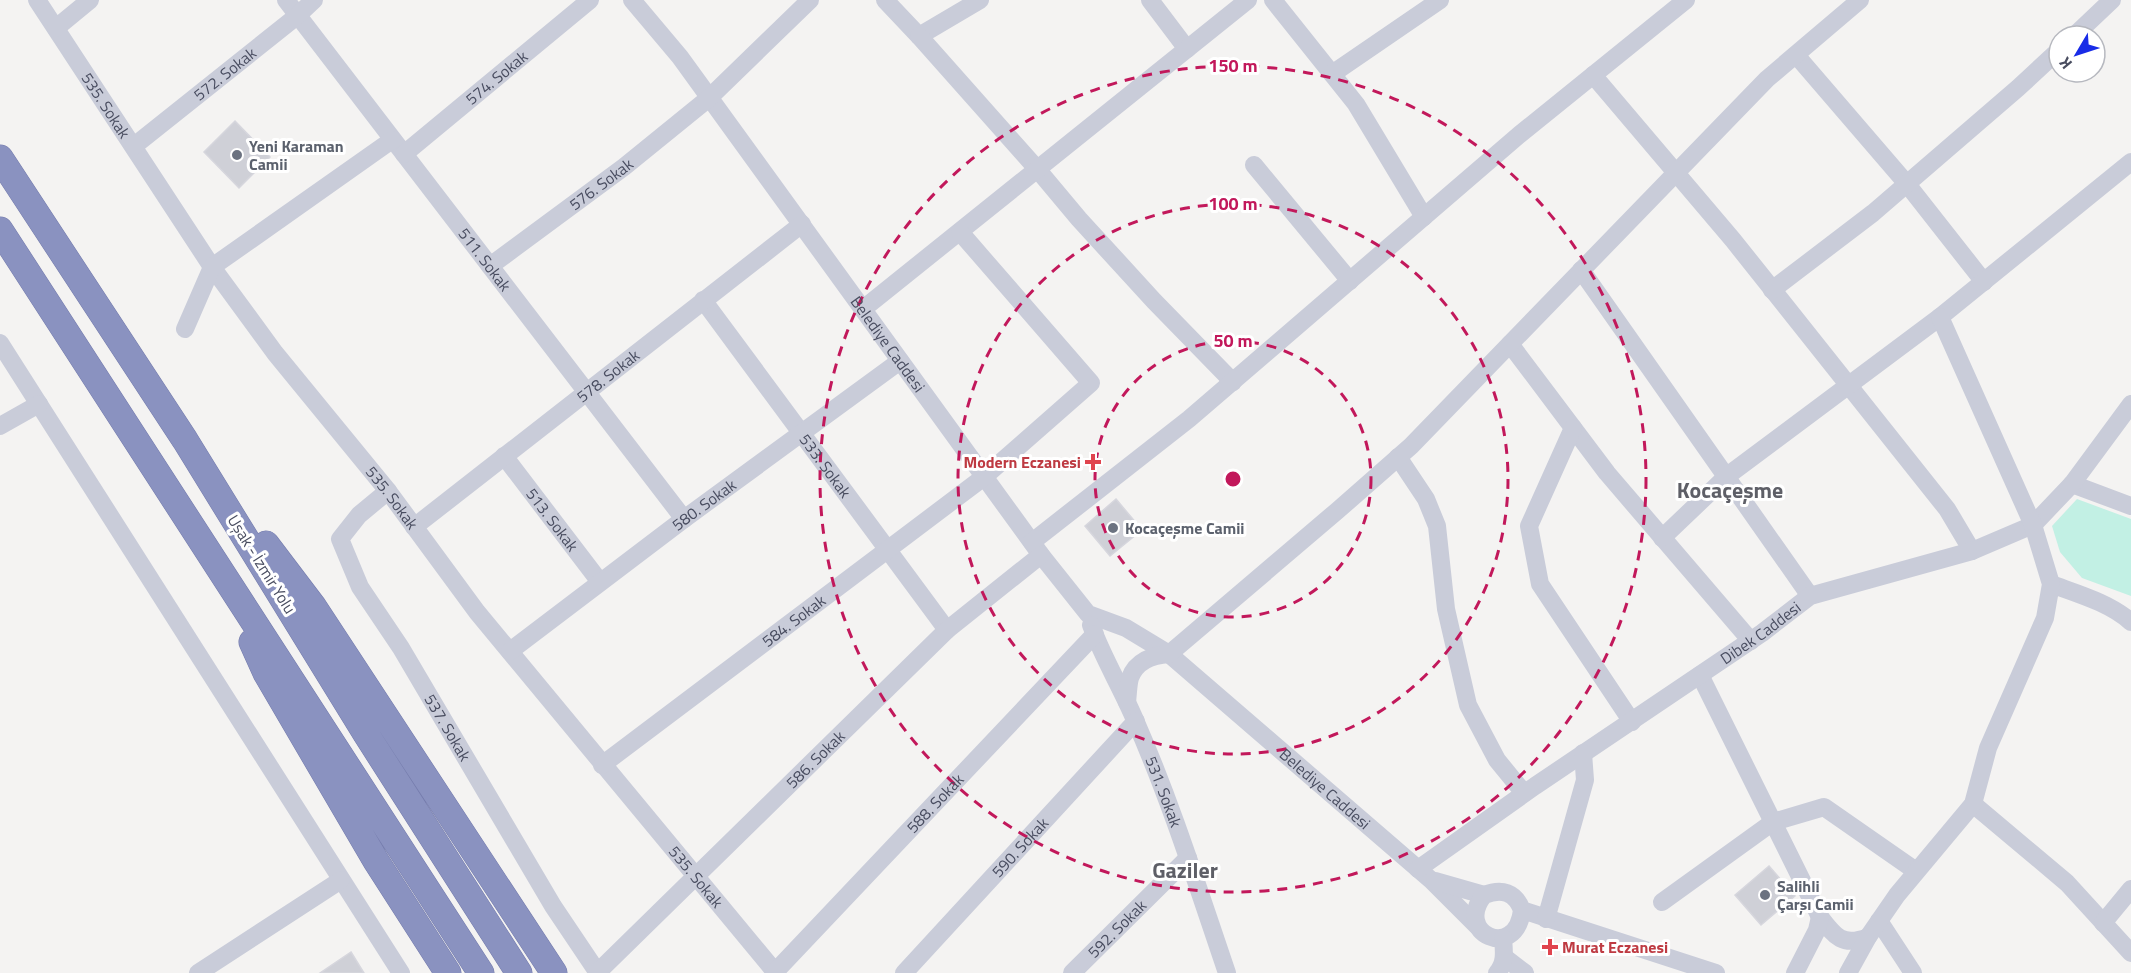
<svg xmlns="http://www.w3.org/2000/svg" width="2131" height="973" font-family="'Titillium Web',sans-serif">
  <rect width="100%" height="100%" fill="#f4f3f2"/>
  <path fill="#c2f0e4" d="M2077,499l54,20v77l-49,-18 -22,-26 -8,-26z"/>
  <path fill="#cfd0d7" stroke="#d6d6dd" stroke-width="1.5" d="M235,121l35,36 -31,31 -35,-36z
    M1116,499l26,31 -32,26 -25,-30z
    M1769,866l26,30 -34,29 -26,-30z
    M351,952l13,21h-44z"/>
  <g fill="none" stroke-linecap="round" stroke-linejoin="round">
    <g stroke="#757cac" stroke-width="27">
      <path id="highway" d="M0,158l185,282 181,294 153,239
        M0,230l481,743
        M266,544l47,62 241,367
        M252,642l14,31 110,188 72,112"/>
    </g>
    <g stroke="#c9ccd9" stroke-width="18">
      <path id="s1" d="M37,0l175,267 63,86 113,138 89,121 299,361"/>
      <path id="s2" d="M286,0l398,519"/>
      <path id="s3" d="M632,0l48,57 361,498 47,59 38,14 43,26 262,226 46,46"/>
      <path d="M885,0l34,36 61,-36"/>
      <path d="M1150,0l37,49"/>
      <path d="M1273,0l83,104 68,113"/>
      <path d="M56,28l34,-28"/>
      <path d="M919,36l119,134 41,49 75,82 79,81"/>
      <path d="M2074,36l38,-36"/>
      <path d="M1796,55l111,129 77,98"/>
      <path d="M1332,74l108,-74"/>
      <path d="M1593,75l140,165 214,269 25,42"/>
      <path id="s4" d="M134,146l163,-130 17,-16"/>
      <path id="s5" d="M404,154l186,-154"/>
      <path d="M1254,165l96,116"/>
      <path id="s6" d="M490,266l134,-99 85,-69 101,-98"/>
      <path d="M1581,270l229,326"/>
      <path d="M1772,290l101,-77 145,-125 41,-38"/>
      <path id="s7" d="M703,300l244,330"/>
      <path d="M863,309l385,-309"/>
      <path d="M185,329l27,-62 180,-127"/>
      <path d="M0,343l401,630"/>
      <path d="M1510,344l97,129 144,168"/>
      <path d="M0,426l39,-22"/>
      <path d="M1573,428l-44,98 11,58 92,138"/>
      <path id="s8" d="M504,456l96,126"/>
      <path d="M1398,457l28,42 11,27 9,83 22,96 29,55 27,33"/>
      <path d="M2072,484l59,22"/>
      <path id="s9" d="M388,491l-29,24 -19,24 20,48 41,61 152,258 45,67"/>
      <path id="s10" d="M414,527l388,-303"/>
      <path d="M1662,538l65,-62 213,-159 191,-155"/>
      <path d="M1032,542l157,-123 330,-284 167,-135"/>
      <path d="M2051,584c27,10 59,19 80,38"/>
      <path id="s11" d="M1091,625c12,33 30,62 44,95 36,82 63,168 92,253"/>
      <path id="s12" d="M510,651l174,-132 216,-158"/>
      <path d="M1700,675l120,242c15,20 23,30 48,20"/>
      <path d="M1127,702c1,-7 1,-17 3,-24 6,-17 23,-23 39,-24l168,-143 74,-65 356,-367 93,-79"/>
      <path id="s13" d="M602,765l382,-288 107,-94 -131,-151"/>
      <path d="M1973,804l94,79 64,70"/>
      <path id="s14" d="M1418,869l117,-83 227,-153 48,-37 162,-45 61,-26 39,-41 59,-80"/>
      <path d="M1435,881l49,14"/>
      <path d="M1662,902l111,-80 51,-15 92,64"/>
      <path d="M1522,910c-6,52 -69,23 -38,-15 18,-7 31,-3 38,15l194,63"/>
      <path d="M1546,919l39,-139 -2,-27"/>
      <path d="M1879,921l34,52"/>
      <path d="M2103,923l28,-34"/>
      <path d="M1504,957l21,16"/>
      <path id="s15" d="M598,972l349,-342 94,-75"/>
      <path d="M198,973l143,-93"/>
      <path id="s16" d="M774,973l321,-339"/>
      <path id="s17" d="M904,973l232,-252"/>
      <path id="s18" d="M1072,973l116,-115"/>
      <path d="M1497,973c9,-10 7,-22 6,-35"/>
      <path d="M1795,973l22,-43 3,-13"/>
      <path d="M1848,973l20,-36 29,-42 76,-91 15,-56 57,-130 6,-34 -18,-59 -93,-208"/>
    </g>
    <use href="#highway" stroke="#8a92c0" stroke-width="26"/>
  </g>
  <g fill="none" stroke="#c2185b" stroke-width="3" stroke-dasharray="10 8">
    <circle cx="1233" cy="479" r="138"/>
    <circle cx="1233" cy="479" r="275"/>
    <circle cx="1233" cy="479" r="413"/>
  </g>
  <g fill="#6b7280" stroke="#fff" stroke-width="2">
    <circle cx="237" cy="155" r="6"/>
    <circle cx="1113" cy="528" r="6"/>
    <circle cx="1765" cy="895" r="6"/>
  </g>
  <g fill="#e0444e" stroke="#fff" stroke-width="2">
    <path d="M1090 453h6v6h6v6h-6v6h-6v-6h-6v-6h6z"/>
    <path d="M1547 938h6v6h6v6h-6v6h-6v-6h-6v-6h6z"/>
  </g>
  <g text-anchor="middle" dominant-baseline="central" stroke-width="6" stroke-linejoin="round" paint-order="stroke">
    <g font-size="16" fill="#494d60" stroke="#fff">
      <text stroke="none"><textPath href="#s4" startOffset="116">572. Sokak</textPath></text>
      <text stroke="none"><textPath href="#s5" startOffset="120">574. Sokak</textPath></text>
      <text stroke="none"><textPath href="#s1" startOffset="126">535. Sokak</textPath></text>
      <text stroke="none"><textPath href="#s6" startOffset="138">576. Sokak</textPath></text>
      <text stroke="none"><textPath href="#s2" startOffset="327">511. Sokak</textPath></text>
      <text stroke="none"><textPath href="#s3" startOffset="429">Belediye Caddesi</textPath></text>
      <text stroke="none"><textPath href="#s10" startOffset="246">578. Sokak</textPath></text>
      <text stroke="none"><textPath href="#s7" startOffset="206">533. Sokak</textPath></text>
      <text stroke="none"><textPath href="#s1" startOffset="612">535. Sokak</textPath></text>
      <text stroke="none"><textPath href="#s12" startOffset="243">580. Sokak</textPath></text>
      <text stroke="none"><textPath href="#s8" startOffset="80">513. Sokak</textPath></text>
      <text transform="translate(262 564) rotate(58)">Uşak - İzmir Yolu</text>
      <text stroke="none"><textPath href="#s13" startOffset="240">584. Sokak</textPath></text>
      <text stroke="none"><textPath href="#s14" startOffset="416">Dibek Caddesi</textPath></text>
      <text stroke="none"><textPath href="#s9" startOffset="286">537. Sokak</textPath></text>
      <text stroke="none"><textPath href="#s15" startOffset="304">586. Sokak</textPath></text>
      <text stroke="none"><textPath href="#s3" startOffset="1062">Belediye Caddesi</textPath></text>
      <text stroke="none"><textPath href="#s11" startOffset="182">531. Sokak</textPath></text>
      <text stroke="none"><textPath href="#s16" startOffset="234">588. Sokak</textPath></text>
      <text stroke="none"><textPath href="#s17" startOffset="171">590. Sokak</textPath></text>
      <text stroke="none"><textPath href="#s1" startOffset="1098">535. Sokak</textPath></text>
      <text stroke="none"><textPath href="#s18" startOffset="63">592. Sokak</textPath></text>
    </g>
    <g font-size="16" font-weight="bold" fill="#5b616d" stroke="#fff" text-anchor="start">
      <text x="249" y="146">Yeni Karaman<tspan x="249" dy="18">Camii</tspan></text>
      <text x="1125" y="528">Kocaçeşme Camii</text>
      <text x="1777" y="886">Salihli<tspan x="1777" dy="18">Çarşı Camii</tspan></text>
    </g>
    <g font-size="16" font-weight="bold" fill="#be3a42" stroke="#fff" text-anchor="end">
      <text x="1081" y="462">Modern Eczanesi</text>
      <text x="1562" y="947" text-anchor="start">Murat Eczanesi</text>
    </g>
    <g font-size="22" font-weight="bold" fill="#5e5f67" stroke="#fff">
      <text x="1730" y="490">Kocaçeşme</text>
      <text x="1185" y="870">Gaziler</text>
    </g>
  </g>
  <circle cx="1233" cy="479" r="9" fill="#c2185b" stroke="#fff" stroke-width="3"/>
  <g font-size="18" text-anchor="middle" font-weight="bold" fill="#c2185b" stroke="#fff" stroke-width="6" stroke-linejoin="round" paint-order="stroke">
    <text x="1233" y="72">150 m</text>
    <text x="1233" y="210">100 m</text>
    <text x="1233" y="347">50 m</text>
  </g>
  <g transform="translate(2077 54) rotate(231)"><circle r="28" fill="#ffffff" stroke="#b6b8bf" stroke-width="1.5"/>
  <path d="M0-4.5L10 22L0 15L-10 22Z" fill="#192ce7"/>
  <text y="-9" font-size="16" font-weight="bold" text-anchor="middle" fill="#494d60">K</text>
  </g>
</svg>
